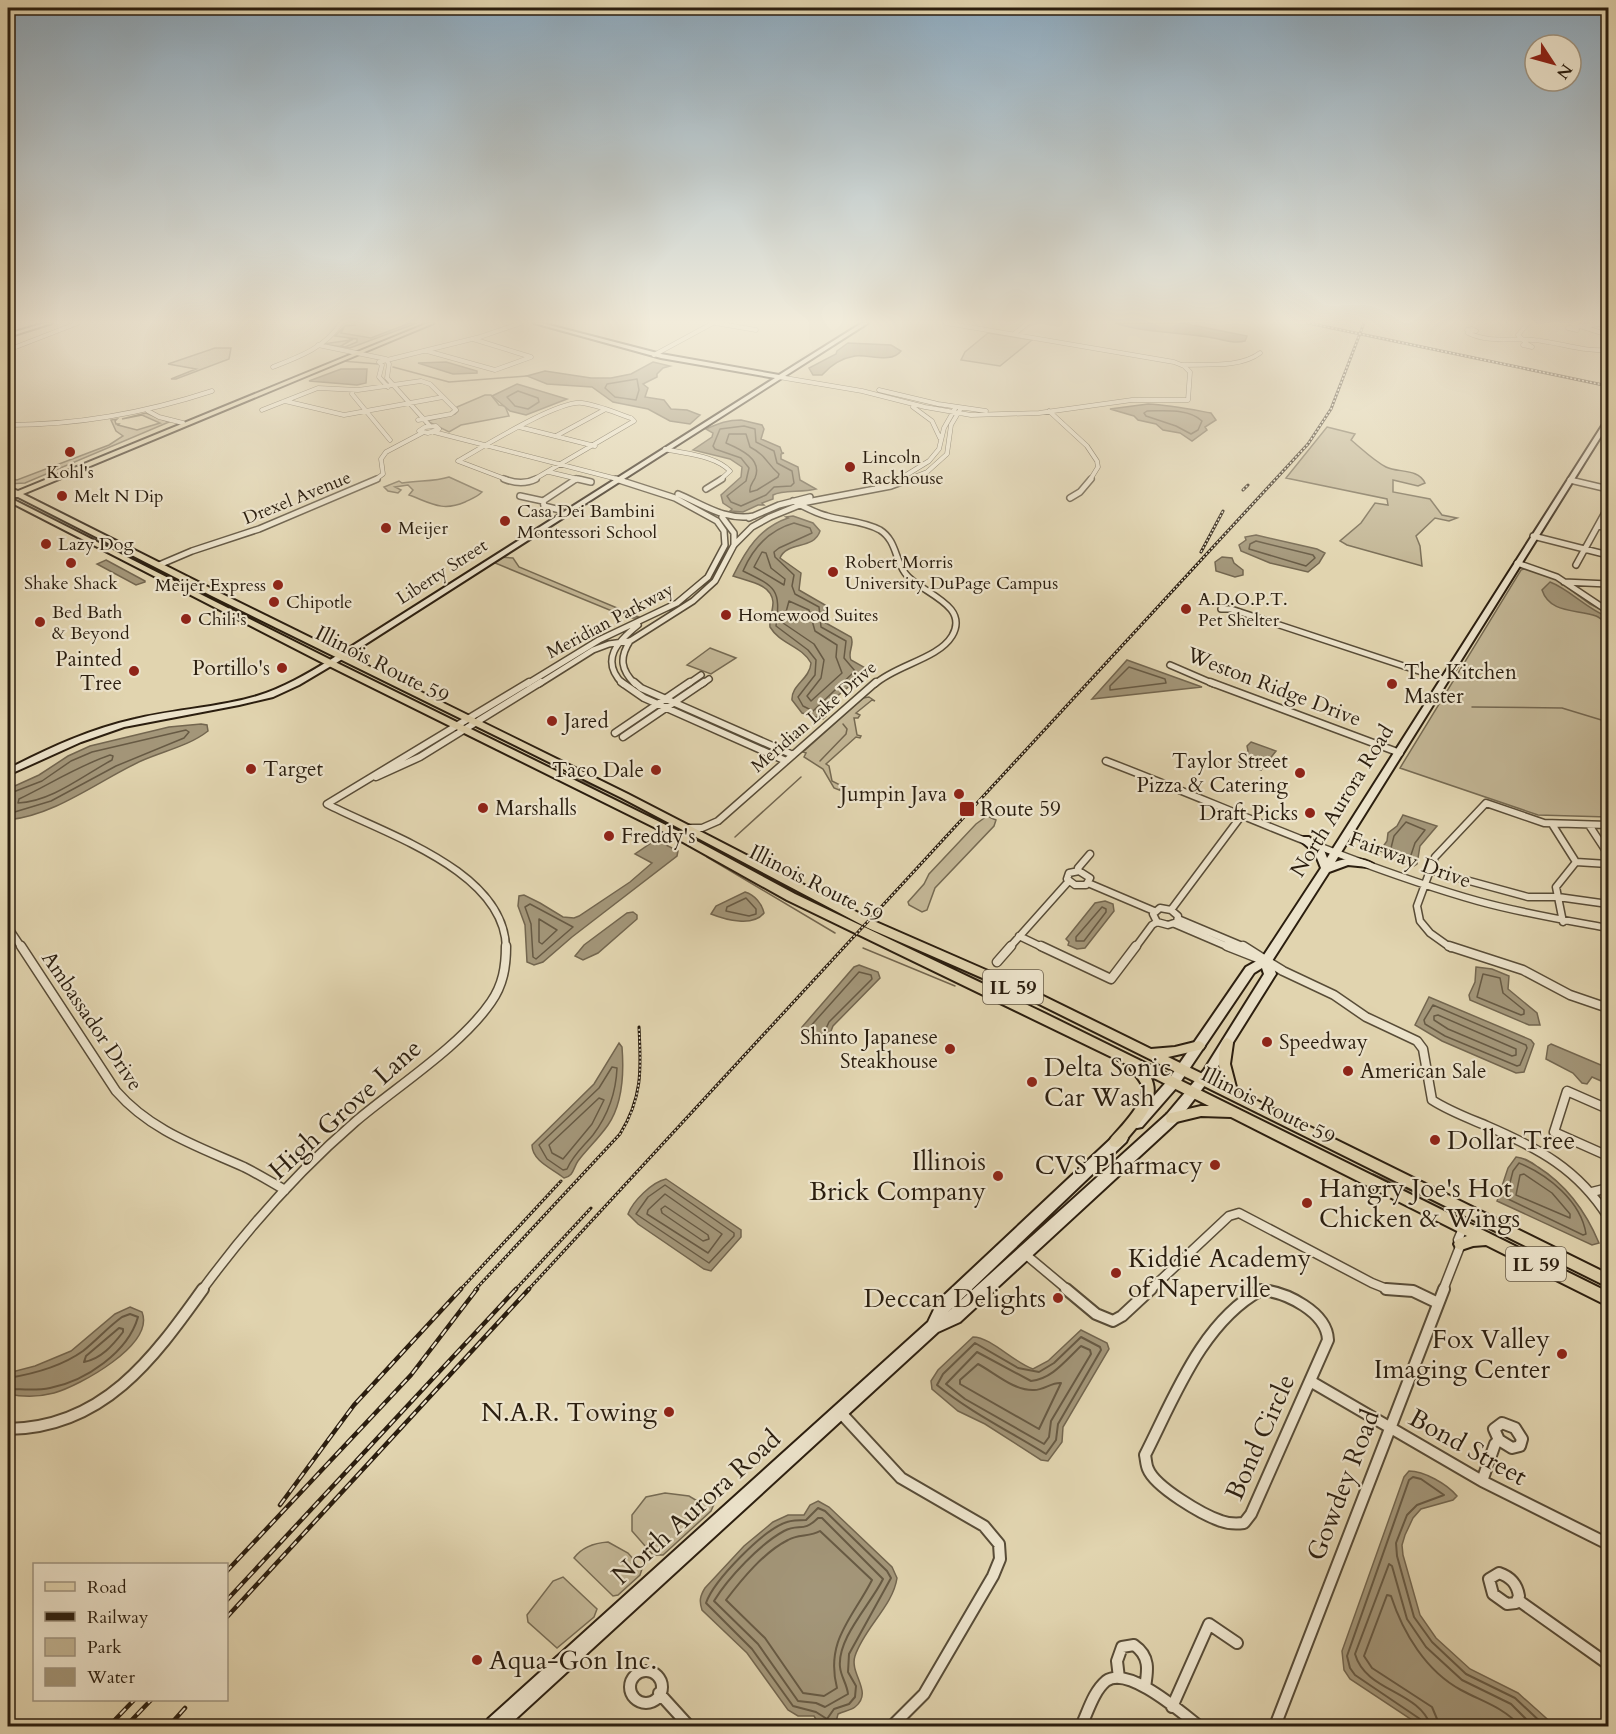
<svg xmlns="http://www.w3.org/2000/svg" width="1616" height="1734" font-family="Cardo,serif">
  <rect width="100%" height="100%" fill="#e1d4af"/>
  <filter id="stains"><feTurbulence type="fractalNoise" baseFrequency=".00333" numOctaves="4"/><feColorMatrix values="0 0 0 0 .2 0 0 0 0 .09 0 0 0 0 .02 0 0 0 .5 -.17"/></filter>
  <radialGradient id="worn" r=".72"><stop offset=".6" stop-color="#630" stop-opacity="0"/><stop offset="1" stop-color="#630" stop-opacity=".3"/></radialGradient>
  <path fill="#c2b594" stroke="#766a52" stroke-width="1.5" d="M410,323h7l-67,25 -27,-4 28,-4 -3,-2 5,1 -12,7 4,1 12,-5v-3l-22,-3 11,-11h10l-11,1 -4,7 30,5z
    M988,333l44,7 -32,26 -39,-6 4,-8z
    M215,348h16l-2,11 -53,20h-5l25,-10 -28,-5z
    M485,395h6l8,10 6,1 4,10 -48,9 -12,7 -22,-11 28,-7 3,-3 -1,-4z
    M146,413l23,9 -144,61 -17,1v-6l9,2 92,-35 14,-9 -7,-5 -5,-11 6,-1 -2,2 1,3h3l-1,1 19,5 23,-7 -18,-8 -20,4z
    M1327,427l28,7 -4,6c11,9 23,21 35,27 12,6 32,1 39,16l-7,3 -25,-6v12l37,7 12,16 15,3 -8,3 -14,-3 -19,18 4,10 2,20 -75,-21 -7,-4 21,-18 14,-20 13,2 -1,-6 -101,-21z
    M449,477l33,15c-5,5 -11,7 -17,10 -23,10 -34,1 -56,-7l4,-5 -5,-5 -13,2 6,3 -3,3 -10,-2 -4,-4 15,-6 3,2c17,-3 32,-1 47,-6z
    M499,557l14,1 6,9 122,51h-12l-134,-55z
    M1526,568l27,9 37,27 18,9v204l-70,-2 -138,-47 121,-198z
    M710,648l26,10 -25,16 -24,-9z
    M869,697l6,4 -3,-1 -16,13 4,2 -2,3h-4l3,17 4,1 -1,2 -4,-1 -30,27 3,2 3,15 10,5 -2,3 30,12 4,-2 -5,3 -35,-14 -11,-19 -19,-12 2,-4 -3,-1 60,-54z
    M562,773l49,20 216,114 -2,1 -131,-69 -133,-65z
    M987,816l9,4 -2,6 -59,62 -8,22 -5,2 -13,-7 -1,-3 16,-18 5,-10 47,-50z
    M896,941l130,57 -54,-19 -77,-36z
    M1373,1174l85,37 10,6 -8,3 -88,-44z
    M665,1493l24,3 10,6 6,-5 9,7 -3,7 -48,44h-10l-21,-24v-16l14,-18z
    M608,1542l20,11 14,16 -2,6 -22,20 -5,1 -39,-38c8,-11 20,-15 34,-16z
    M563,1577l34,32 -3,8 -37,31 -29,-26 -1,-7 26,-34z"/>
  <path fill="#a39679" stroke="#73664f" stroke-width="1.5" d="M1115,323h67l65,13 -2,5c-13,3 -23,-2 -37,-4 -30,-5 -63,-4 -93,-14z
    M848,343l43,2 10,6c-10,13 -32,3 -46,5 -13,2 -25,10 -33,19h-9l-4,-7 27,-14 1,-3z
    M446,362l31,9v2l-24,1 -35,-11z
    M653,362l17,4 -7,2 -6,6v3l-14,7 5,4 -3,9 19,3 7,9 16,1 13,5 -10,9 -20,-3 -22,-12 -35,-7 -21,-15 -45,-3 -20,-8 18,-5 46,7h20l20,-4z
    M341,369h26l-1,14 -9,2 -48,-4z
    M517,384l50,15 -41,16 -16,-4 -18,-15z
    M1148,404c22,1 41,5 63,9l5,7 -11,7 2,3 -15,11 -12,-8 -17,-3 -7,-6 -18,-4 -4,-4 -24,-7z
    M741,420l21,5 2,4 -3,10 19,8 2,6h2l-3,1v5l17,8 2,13 16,9c-15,4 -33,0 -43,6v4l-11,4 2,2h-6l-15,7 -13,-1 2,-2 -9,-6 -2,-8 20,-18 1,-10 -12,-8 -37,-9 19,-13 1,-4 -7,-4c13,-6 22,-9 35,-9z
    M793,516l20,7 7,8c-6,19 -33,10 -40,27l21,15 -2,17 26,15 -1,17 27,15c4,8 -4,15 0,23l18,10 -45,37 -3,4 5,5 -3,3 -21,-6 -10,-13c-1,-15 18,-21 19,-37 -9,-17 -31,-19 -41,-36 -1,-8 3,-16 3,-25 -2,-19 -27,-21 -40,-26 13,-26 26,-48 55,-58l-2,-1z
    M1256,535l61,14 8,4 -6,10 -11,9 -38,-9 -29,-12 -2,-6 7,-5 -1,-3z
    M1222,557l10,1 2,5 9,7v5l-8,2 -19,-6 -1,-9z
    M106,560l39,21v1l-9,3 -39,-21z
    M1550,582c19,7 37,27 58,35v6c-5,-1 -7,-5 -12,-7 -19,-7 -46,-2 -54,-26z
    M1127,660l75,27 -110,12z
    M201,724l6,1 1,6c-19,15 -45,20 -67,30 -43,20 -85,54 -133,59v-31l31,-14 29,-19 22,-10 79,-19z
    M1251,742l25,9 -15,19 -22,-8 9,-11 -1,-5z
    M1403,815l34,11 -17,20 -3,18 -3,2 -34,-15 7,-10 1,-8 9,-7z
    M654,841l12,1v3l12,6 -1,5 -105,81 -29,25 -9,3 -7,-3 -2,-37 -7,-19 1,-10 5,-1 16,8 23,14 11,1 5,-2 51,-34 22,-19 -17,-9z
    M745,892c10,3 17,12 19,21 -11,14 -38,7 -53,1l5,-8z
    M1105,901l8,3 1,7 -29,37 -8,1 -9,-4 1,-3 -3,-3 29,-36z
    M633,912l4,3v4l-39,34 -15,7 -8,-4 9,-11 43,-32z
    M859,965l19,7 2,6 -47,48 -4,10 -11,7 -9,-2 -8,-7 1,-7 52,-60z
    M1476,967l16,2 17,7 -1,13 29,24 3,12h-11l-59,-25 -1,-5 6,-13z
    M1429,997l102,43 3,4 -10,28 -8,1 -74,-32 -27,-16z
    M619,1043l3,4c2,25 1,56 -14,78 -9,13 -20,23 -30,36 -5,7 -4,15 -14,17 -11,-9 -32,-17 -32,-33l62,-61z
    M1551,1044l57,24v16l-16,-7 -5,7 -5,-1 -9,-10 -27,-14 2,-13z
    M1516,1157c9,1 15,5 22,10 30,19 48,45 61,76l-7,2 -95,-44 11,-33z
    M666,1179l75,51v7l-30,34 -7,-2 -66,-45 -10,-10c5,-13 24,-32 38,-35z
    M130,1307l12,5c13,33 -63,74 -88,81 -15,4 -31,4 -46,1v-21l27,-7 36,-15 44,-37z
    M1081,1330l26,13 2,6 -46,78 -1,15 -14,19 -7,-1 -56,-36 -27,-13 -26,-22 -1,-8 7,-11 35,-33c18,0 41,26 60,32l15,-8z
    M1409,1471c15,0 38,13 48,25l-4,4 -32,9 -8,9 -8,17 -3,10 1,10 17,60 16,23 34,31 48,24 37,33h-134l-71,-47 -6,-9 -2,-19 62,-174z
    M818,1501l11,6 63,60 5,11c-4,28 -33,50 -42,78 -6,18 19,36 0,51 -5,4 -12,4 -17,7l-3,12h-15l-6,-10h-16l-10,-6 -41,-57 -45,-43c-3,-9 -2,-14 3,-22l39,-42 29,-24 15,-7h16l6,-10z"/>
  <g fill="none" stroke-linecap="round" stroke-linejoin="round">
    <path stroke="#675a44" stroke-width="1.5" d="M637,379l2,11 -3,10 -21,-3 -10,-9 2,-4z
      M518,391l20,7 1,4 -11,7 -13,-3 -8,-9z
      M1147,411c17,0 42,-3 55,10l-4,9 -7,4 -15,-8 -30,-10 -2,-3z
      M744,426l11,3 1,13 18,9 3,12 15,8 2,12 -3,3 -17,1 -8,8 -25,11 -10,-4 -4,-6 19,-15 3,-13 -8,-10 -26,-9 -2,-3 7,-17z
      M729,434h17l4,13c17,9 16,16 29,27l-1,3 -21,13 -7,2c-1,-6 2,-8 5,-14 8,-19 -15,-29 -29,-35z
      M794,523l16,5 2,5 -33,15 -5,4 1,5 19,18 -2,11 3,8 24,13 2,20 25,14 -2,17 11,13 -42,40 -10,-5 -5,-9 17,-22 1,-15 -8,-10 -32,-24c5,-37 0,-39 -33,-55 10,-23 26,-41 51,-48z
      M1256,541l57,14 2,3 -9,8 -57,-17 1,-5z
      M762,552l4,1 5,15 14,11 -1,6 -30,-18z
      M789,601l20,9 6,21 22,14 -1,12 6,16 -31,28 -4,-5 14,-18 3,-18 -10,-16 -31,-21z
      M1129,667l36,12 1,4 -56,7v-4z
      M110,755l3,1 -1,4c-28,15 -61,42 -94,43l1,-4c31,-15 59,-33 91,-44z
      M8,794l34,-13 29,-20 21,-9 94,-22 3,2 -5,6 -68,28 -65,35 -43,13
      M1406,822l19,8 -10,13 -5,15 -19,-10 3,-12z
      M746,898l10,11v5l-7,2 -23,-5 1,-4z
      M530,904l43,23 -37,32 -3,-2 -2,-33 -6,-17z
      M1102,907l4,2v3l-22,29h-8v-4z
      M539,919l18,11 -15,14 -3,-2z
      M859,972l12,3 1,4 -43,43 -5,11 -7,4 -8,-3 -1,-5z
      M1483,974l17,4 3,15 21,17v4l-3,1 -44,-18z
      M1433,1005l93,40 1,3 -7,17 -3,1 -72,-30 -20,-12 -1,-4z
      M1438,1015l78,34v6l-4,1 -64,-27 -14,-9v-4z
      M612,1067l5,1c-1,25 -9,47 -24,67 -9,11 -20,20 -26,34l-4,1 -16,-11 -8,-14 60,-57z
      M599,1098l5,2 -12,24 -29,35 -11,-6 -3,-8z
      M1519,1163c29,12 62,38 67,71l-3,1 -77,-37 7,-27z
      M1524,1174l28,19 18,21v4l-54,-23 4,-20z
      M665,1185l69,48v3l-25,27 -73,-49 12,-17z
      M665,1194l57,40 -14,19 -61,-39 1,-4z
      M665,1206l43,29 1,4 -6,2 -41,-28 -1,-4z"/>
    <path stroke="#675a44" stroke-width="2" d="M119,1328l4,1v3c-10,13 -22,27 -39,30l2,-6z
      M1081,1337l19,10 1,3 -43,74 -2,16 -10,14c-37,-23 -76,-42 -109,-69l6,-11 32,-31 43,25 21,4 15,-9z
      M1081,1346l9,4 1,4 -40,67 -2,16 -5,7 -79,-45 -19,-15 31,-32 54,29c21,-2 35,-21 50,-35z
      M978,1364c17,9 36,27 56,26 10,0 18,-8 27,-7l-22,46 -79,-45v-4z
      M8,1378c25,-4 54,-12 75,-27 14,-11 25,-24 39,-34l8,-3 8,3c-10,35 -52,64 -88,71 -14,3 -28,1 -42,1
      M818,1508l7,3 62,60 4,7 -42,76 -1,18 8,14 -1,11 -6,7 -15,5 -7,10 -11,-7 -23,-6 -41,-57 -46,-46c8,-23 58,-74 81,-81 6,-2 13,-2 19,-2z
      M818,1518h4l61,61c-12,25 -46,59 -43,88 1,10 7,17 8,27l-23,13 -9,-4 -18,-2 -40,-57 -44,-43c14,-23 46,-57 70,-70 15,-8 19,2 34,-13z
      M820,1531l52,49c-20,39 -47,61 -35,108l-13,8 -21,-3 -38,-55 -39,-38c16,-21 38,-48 62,-60 10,-6 22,-3 32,-9z
      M1423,1726l-3,-7 -65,-44 -5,-7 -3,-12 62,-176 4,-3 8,2 23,16 -27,10 -10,10 -11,28 1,13 17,61 18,25 34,32 49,24 30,28
      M1431,1726c-13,-36 -65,-34 -76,-72l34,-90 3,2 15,53 19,28 36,33 49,24 22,22
      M1440,1726l-8,-19 -60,-39 -8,-12 23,-61 4,1c12,37 35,75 70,94 22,12 42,17 59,36"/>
    <path stroke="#73664f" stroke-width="1.5" d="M342,361l36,3
      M393,367l56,15 78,-6
      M1472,707l90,1 46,14
      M820,761l26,-27 1,-5 -4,-5
      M735,837l66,-60
      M707,857l128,76
      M863,948l92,38"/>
    <g stroke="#584c37" stroke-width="5">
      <path id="street-far4" d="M715,323l41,7
        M1571,323l37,12
        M1575,328l2,2 -9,-2 40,-5
        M1472,329l4,2 -9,-1z
        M1469,331l-1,2c21,10 43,5 65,7 26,2 49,12 75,10
        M1014,334l14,-11
        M1527,344l5,3 -9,-2z
        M1527,344l-9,-9 10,-12
        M318,345l68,14 3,5 -2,14 43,48
        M8,350l70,-27
        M427,351l68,19 36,-13 -58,-18
        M654,355l59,-32
        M379,362l101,-25 41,-14
        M379,362l3,3 -3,12 9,10
        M1182,365c25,-1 58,3 78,-12
        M273,367c26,-10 53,-20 68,-44
        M779,377l83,14 63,16 46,8 68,-2 93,-13h56l2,-28 -6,-6 -10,-4 -228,-39
        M353,390l-1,4 38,46
        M879,390l59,14 48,7
        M285,401l59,14 99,-18
        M913,407l19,14 8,17
        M262,410l56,-22 40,2 63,-9 9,3 26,26 -5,4 -33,6
        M148,411l11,6 24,6
        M1049,411l38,35 10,15 1,6 -8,13
        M8,425c71,0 137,-12 204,-34
        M436,426l3,3 -11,4 -9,-2 6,-4z
        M519,427l76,19
        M434,432l187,48
        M556,436l48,-26
        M665,449c20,5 50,6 65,22l-10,9
        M549,472l29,7 -2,1
        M578,479l5,1
        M375,480l8,-6 -2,-15 5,-7 36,-19
        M508,480l-50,-19c25,-14 100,-61 124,-58 16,2 34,10 49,15l3,3 -101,59
        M893,480l10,-3 26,-16 10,-12 5,-21 12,-21
        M906,480l21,-8 20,-18 4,-29 10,-17"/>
    </g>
    <g stroke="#584c37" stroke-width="8">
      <path id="street-far3" d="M504,479c10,4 22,5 32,0
        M578,479l13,3
        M1570,480l38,9
        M877,485l21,-6
        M706,489l16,-10
        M678,494c26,11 47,27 76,22
        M520,496l23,5
        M1070,498l10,-6 11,-13
        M793,501c11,6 22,12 34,15 17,5 37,5 53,14 16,10 15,29 25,43 13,19 66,31 47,63 -14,23 -56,29 -77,48
        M560,510l-16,-4 -1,-5 33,-22
        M722,517l12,16v12
        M749,518l30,-13 31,-8
        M1598,526l10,2
        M1533,536l75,19
        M1517,563l40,14 51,34
        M159,565l33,-14 67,-22 118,-50
        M1576,565l32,-58
        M1564,582l44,2
        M1221,609h10l212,70
        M630,641c-11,17 -9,29 5,43
        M1170,665l44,19
        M527,684l72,-44 78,-37 31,-26 17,-32 -1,-14 -7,-10 -42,-23 -59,-19
        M539,684l54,-34 16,-6 21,-3 63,-40 22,-20 19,-36 18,-18 18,-10 37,-15 84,-16 19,-7
        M623,684c-24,-24 -5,-43 15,-59
        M688,684l13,-9
        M702,684l7,-5"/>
    </g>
    <g stroke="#584c37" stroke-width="9">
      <path id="street-far2" d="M621,682l23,16 142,63
        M634,682l7,6 152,67
        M1210,682l190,71
        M615,733l75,-51
        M623,737l81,-55
        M1106,761c123,47 245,104 372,140 43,12 86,19 130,27
        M376,777l44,-20 121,-75
        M1552,824l24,38 -20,25 7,35
        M1589,825l19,29
        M688,828h14l16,-7 158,-139
        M1576,862l32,2
        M1429,870l99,27h30l50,7
        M1079,871l11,7 -4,7h-11l-8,-6 2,-6z
        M1079,871l-1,-3 12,-14
        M1088,883l66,28
        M1160,908l11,2 7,6 -1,6 -9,3 -11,-3 -4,-8z
        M1171,910l71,-95
        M1178,919l69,29
        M1175,924l56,24
        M8,927l14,21
        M1019,936l25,12
        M506,948c-1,-78 -124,-115 -179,-144l202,-122
        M1009,948l59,-66
        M1135,948l17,-23 5,-3
        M1451,948l-21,-15 -10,-12 -3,-15 18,-49 51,-54 58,20 64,2"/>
    </g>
    <g stroke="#584c37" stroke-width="11">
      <path id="street-far1" d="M21,946l95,145c35,40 81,55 128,76 14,7 27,15 41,23
        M1041,946l70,33 25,-33
        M1227,946l33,13
        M1243,946l40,25 51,24 32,22 51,24 6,8 9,51c17,11 36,18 55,26 51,22 91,43 121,91
        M1449,946l74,24 47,25 38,13
        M997,962l14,-16
        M1608,1109l-41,-18 -13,41 54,24
        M1592,1192l16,-4
        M1025,1254l43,36
        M202,1290c45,-61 95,-118 153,-168 41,-35 106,-76 136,-120 12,-17 15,-35 15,-56
        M1150,1290l79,-74 10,-3 133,70 15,6 16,1
        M1261,1290h2
        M1443,1290l18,-46 -3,-4 5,-12"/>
    </g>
    <g stroke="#584c37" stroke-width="14">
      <path id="street" d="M1066,1289l30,25 17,7 9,-5 29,-27
        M1386,1289l27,2 25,12
        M1261,1290c25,2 66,22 67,50l-77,174 -7,9c-8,1 -15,1 -23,-2 -18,-6 -66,-34 -73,-52 -2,-4 -2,-10 -3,-14 29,-57 57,-133 116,-165z
        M1310,1381l172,100 126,63
        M840,1412l61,66 83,48 15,18 1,15 -7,17 -69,118 -32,32
        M1502,1423l13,5 7,11 -2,7 -8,2 -13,-8 -5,-11z
        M8,1429c95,-1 145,-70 195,-140
        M1482,1481l13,-37 4,-4
        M1499,1573c12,4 18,11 20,23l-3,7 -9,1 -14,-10 -4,-15z
        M1518,1600l90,64
        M630 1687a16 16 0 1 1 32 0a16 16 0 1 1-32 0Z
        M1119,1678l-2,-17 5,-14 12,-2c16,11 14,25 11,42
        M659,1693l30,33
        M1172,1707l37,-83 28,19
        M1081,1726c7,-14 12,-34 25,-45 22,-16 76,32 93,45
        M1275,1726l169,-437"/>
    </g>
    <g stroke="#2b1e0f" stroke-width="4">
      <path id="secondary" d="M45,323h7l-44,14v-3z
        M534,323h7l120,31 118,21 83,-52h6l-532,340 -37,22 -26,12 -34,8 -115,22 -43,15 -73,33v-6c41,-21 82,-40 127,-50 40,-10 82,-11 122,-23 26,-8 50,-22 73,-36l445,-282 -114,-20z
        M1608,419v6l-273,437c12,-4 28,-5 38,2l-5,3 -20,-2 -19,7 -57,89 4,13 -2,3 -62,99 -35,46 -217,200 -22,10 -430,394h-22l2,-7 440,-397 10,-21 178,-167 5,-1 5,1 2,4 -2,4 -179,171 220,-199 37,-44 60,-96 -2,-6 -8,5 -77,114 -35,40 -5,1 -5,-1 -2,-4 39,-44 77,-112 16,-9 59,-90 -6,-15 -14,-12 -1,-2 1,-2h8l15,13 3,8 278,-437z"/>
    </g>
    <g stroke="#2b1e0f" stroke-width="4">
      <path id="primary" d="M428,323h6l-411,171 193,97 412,203 248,128 151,66 124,61 24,-2 24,-6 4,2 2,3 -2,3 -35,8 55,27c-4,-15 -7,-29 0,-44l4,-2 4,2 2,3 -3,21 7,27 371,183v13l-589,-293 -151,-66 -246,-130 -412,-203 -192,-98h-7l-1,-1 2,-2 -4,-3v-4l10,4z
        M8,497l325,164 349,172 113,61 249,119 564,279v14l-122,-61 -13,1 -12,4 -5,-2 -2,-4 2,-4 11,-4 -236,-119 -30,-1 -29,7 -5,-1 -1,-4 1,-4 34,-8h8l-59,-30c14,26 -14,51 -29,70l-5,1 -5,-1 -2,-4 2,-4c10,-11 36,-37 31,-53 -3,-7 -10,-13 -14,-20l-341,-165 -113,-63 -347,-172 -319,-164z"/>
    </g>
    <use href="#street-far4" stroke="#ece3cb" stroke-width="4"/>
    <use href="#street-far3" stroke="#ece3cb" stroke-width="5"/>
    <use href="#street-far2" stroke="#ece3cb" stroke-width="6"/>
    <use href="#street-far1" stroke="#ece3cb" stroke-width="8"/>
    <use href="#street" stroke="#ece3cb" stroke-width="10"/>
    <use href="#secondary" fill="#ece3cb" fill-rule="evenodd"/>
    <use href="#primary" fill="#e1d4af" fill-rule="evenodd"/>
    <g stroke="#2b1e0f" stroke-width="3">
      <path id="rail-far1" d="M1308,323l300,63
        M1243,490l5,-5
        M1201,552l22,-41
        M460,1290l101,-109
        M475,1290l145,-156c23,-37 21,-66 19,-107
        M515,1290l76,-82
        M528,1290l780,-846 23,-35 33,-86"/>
    </g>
    <g stroke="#2b1e0f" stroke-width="4.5">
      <path id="rail" d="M280,1505l74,-100 107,-116
        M226,1572l185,-197 66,-86
        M226,1601l290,-312
        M226,1618l303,-329
        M109,1726l25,-26
        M126,1726l25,-26
        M169,1726l16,-18"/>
    </g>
    <use href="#rail-far1" stroke="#ece3cb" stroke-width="1.5" stroke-dasharray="2" stroke-linecap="butt"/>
    <use href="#rail" stroke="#ece3cb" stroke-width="2" stroke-dasharray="8" stroke-linecap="butt"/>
  </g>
  <linearGradient id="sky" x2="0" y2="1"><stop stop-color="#8ca8bc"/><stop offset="0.57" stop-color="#f2ecdb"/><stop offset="1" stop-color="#f2ecdb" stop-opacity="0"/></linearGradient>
  <rect width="1616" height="565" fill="url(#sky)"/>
  <g fill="#8f2418" stroke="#ece3cb" stroke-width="2">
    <circle cx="70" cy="452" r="6"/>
    <circle cx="850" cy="467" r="6"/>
    <circle cx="62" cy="496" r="6"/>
    <circle cx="505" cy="521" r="6"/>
    <circle cx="386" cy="528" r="6"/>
    <circle cx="46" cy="544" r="6"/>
    <circle cx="71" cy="563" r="6"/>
    <circle cx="833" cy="572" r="6"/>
    <circle cx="278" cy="585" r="6"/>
    <circle cx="274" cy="602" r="6"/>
    <circle cx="1186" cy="609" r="6"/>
    <circle cx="726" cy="615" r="6"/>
    <circle cx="186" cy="619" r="6"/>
    <circle cx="40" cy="622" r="6"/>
    <circle cx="282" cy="668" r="6"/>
    <circle cx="134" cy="671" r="6"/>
    <circle cx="1392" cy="684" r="6"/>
    <circle cx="552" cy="721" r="6"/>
    <circle cx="251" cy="769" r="6"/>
    <circle cx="656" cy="770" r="6"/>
    <circle cx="1300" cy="773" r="6"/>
    <circle cx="959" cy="794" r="6"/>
    <circle cx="483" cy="808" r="6"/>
    <rect x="959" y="801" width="16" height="16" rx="3"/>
    <circle cx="1310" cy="813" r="6"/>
    <circle cx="609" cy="836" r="6"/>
    <circle cx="1267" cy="1042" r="6"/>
    <circle cx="950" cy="1049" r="6"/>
    <circle cx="1348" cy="1071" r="6"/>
    <circle cx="1032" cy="1082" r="6"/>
    <circle cx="1435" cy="1140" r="6"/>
    <circle cx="1215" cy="1165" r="6"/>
    <circle cx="998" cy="1176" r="6"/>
    <circle cx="1307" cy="1203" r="6"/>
    <circle cx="1116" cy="1273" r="6"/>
    <circle cx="1058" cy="1298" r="6"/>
    <circle cx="1562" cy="1354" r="6"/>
    <circle cx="669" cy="1412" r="6"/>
    <circle cx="477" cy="1660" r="6"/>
  </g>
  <g text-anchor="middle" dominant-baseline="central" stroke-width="4.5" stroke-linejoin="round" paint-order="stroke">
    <g font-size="18" fill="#2b1e0f" stroke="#ece3cb" text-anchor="start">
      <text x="862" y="457">Lincoln<tspan x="862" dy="21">Rackhouse</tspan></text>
      <text x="70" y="472" text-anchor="middle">Kohl's</text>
      <text x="74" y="496">Melt N Dip</text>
      <text x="517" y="511">Casa Dei Bambini<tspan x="517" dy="21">Montessori School</tspan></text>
      <text x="398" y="528">Meijer</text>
      <text x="58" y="544">Lazy Dog</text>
      <text x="845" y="562">Robert Morris<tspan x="845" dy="21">University DuPage Campus</tspan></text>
      <text x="71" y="583" text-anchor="middle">Shake Shack</text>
      <text x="266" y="585" text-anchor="end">Meijer Express</text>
      <text x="1198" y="599">A.D.O.P.T.<tspan x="1198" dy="21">Pet Shelter</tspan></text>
      <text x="286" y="602">Chipotle</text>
      <text x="52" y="612">Bed Bath<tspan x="52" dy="21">&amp; Beyond</tspan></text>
      <text x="738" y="615">Homewood Suites</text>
      <text x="198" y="619">Chili's</text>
    </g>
    <g font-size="18" fill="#2b1e0f" stroke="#ece3cb">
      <text transform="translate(297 498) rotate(-22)">Drexel Avenue</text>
      <text transform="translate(442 572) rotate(-33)">Liberty Street</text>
      <text transform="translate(610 621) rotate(-28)">Meridian Parkway</text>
      <text transform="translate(814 717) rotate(-41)">Meridian Lake Drive</text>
    </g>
    <g fill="#ece3cb" stroke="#655947" stroke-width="1.5">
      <rect x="983" y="970" width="60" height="34" rx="4.5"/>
      <rect x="1506" y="1247" width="60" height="34" rx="4.5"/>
    </g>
    <g font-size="20" font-weight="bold" fill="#2b1e0f">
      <text x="1013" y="987">IL 59</text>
      <text x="1536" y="1264">IL 59</text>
    </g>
    <g font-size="21" fill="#2b1e0f" stroke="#ece3cb" text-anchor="start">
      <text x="122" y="659" text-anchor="end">Painted<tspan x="122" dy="24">Tree</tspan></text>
      <text x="270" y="668" text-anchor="end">Portillo's</text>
      <text x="1404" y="672">The Kitchen<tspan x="1404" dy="24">Master</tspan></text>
      <text x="564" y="721">Jared</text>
      <text x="1288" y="761" text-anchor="end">Taylor Street<tspan x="1288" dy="24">Pizza &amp; Catering</tspan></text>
      <text x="263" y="769">Target</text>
      <text x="644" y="770" text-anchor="end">Taco Dale</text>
      <text x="947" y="794" text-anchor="end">Jumpin Java</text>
      <text x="495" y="808">Marshalls</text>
      <text x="980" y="809">Route 59</text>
      <text x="1298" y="813" text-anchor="end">Draft Picks</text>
      <text x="621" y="836">Freddy's</text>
      <text x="938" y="1037" text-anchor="end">Shinto Japanese<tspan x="938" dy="24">Steakhouse</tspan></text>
      <text x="1279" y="1042">Speedway</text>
      <text x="1360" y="1071">American Sale</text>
    </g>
    <g font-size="21" fill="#2b1e0f" stroke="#ece3cb">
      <text transform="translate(382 665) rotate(27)">Illinois Route 59</text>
      <text transform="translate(1274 687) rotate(21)">Weston Ridge Drive</text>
      <text transform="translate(1342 801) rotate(-58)">North Aurora Road</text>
      <text transform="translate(1410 860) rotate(20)">Fairway Drive</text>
      <text transform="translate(816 884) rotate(27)">Illinois Route 59</text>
      <text transform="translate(92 1021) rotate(56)">Ambassador Drive</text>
      <text transform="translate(1268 1106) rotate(27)">Illinois Route 59</text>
    </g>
    <g font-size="26" fill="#2b1e0f" stroke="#ece3cb" text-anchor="start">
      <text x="1044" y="1067">Delta Sonic<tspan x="1044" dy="30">Car Wash</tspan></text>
      <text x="1447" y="1140">Dollar Tree</text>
      <text x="986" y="1161" text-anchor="end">Illinois<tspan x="986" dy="30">Brick Company</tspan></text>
      <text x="1203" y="1165" text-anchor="end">CVS Pharmacy</text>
      <text x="1319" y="1188">Hangry Joe's Hot<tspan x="1319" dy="30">Chicken &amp; Wings</tspan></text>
      <text x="1128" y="1258">Kiddie Academy<tspan x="1128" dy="30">of Naperville</tspan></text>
      <text x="1046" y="1298" text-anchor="end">Deccan Delights</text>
      <text x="1550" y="1339" text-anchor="end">Fox Valley<tspan x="1550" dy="30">Imaging Center</tspan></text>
      <text x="657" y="1412" text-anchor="end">N.A.R. Towing</text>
      <text x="489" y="1660">Aqua-Gon Inc.</text>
    </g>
    <g font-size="26" fill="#2b1e0f" stroke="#ece3cb">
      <text transform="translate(345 1109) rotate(-42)">High Grove Lane</text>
      <text transform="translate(1260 1437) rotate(-66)">Bond Circle</text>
      <text transform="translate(1468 1447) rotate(29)">Bond Street</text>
      <text transform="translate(1343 1485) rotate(-69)">Gowdey Road</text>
      <text transform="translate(696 1507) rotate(-42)">North Aurora Road</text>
    </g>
  </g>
  <rect width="1616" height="1734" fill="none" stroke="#e1d4af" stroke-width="30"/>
  <rect x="9" y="9" width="1598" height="1716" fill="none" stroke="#2b1e0f" stroke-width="3"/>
  <rect x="15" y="15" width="1586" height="1704" fill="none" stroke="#2b1e0f" stroke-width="1.5"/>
  <rect x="33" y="1563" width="195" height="138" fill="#ece3cb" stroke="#9f9480" stroke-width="1.5"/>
  <rect x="45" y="1582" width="30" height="9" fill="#e1d4af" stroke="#9f9480" stroke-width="1.5"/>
  <text x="87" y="1593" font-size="18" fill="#2b1e0f">Road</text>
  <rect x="45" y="1612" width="30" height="9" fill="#2b1e0f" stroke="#9f9480" stroke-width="1.5"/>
  <text x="87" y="1623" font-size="18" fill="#2b1e0f">Railway</text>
  <rect x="45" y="1638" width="30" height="18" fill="#c2b594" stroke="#9f9480" stroke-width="1.5"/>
  <text x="87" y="1653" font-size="18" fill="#2b1e0f">Park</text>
  <rect x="45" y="1668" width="30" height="18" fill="#a39679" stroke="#9f9480" stroke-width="1.5"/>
  <text x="87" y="1683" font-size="18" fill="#2b1e0f">Water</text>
  <g transform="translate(1553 63) rotate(126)"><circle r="28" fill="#ece3cb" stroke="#9f9480" stroke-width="1.5"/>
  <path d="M0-4.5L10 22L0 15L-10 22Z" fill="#8f2418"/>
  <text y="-9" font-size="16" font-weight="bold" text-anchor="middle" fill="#2b1e0f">N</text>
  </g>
  <rect width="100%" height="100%" filter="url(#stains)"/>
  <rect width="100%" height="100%" fill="url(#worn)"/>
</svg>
